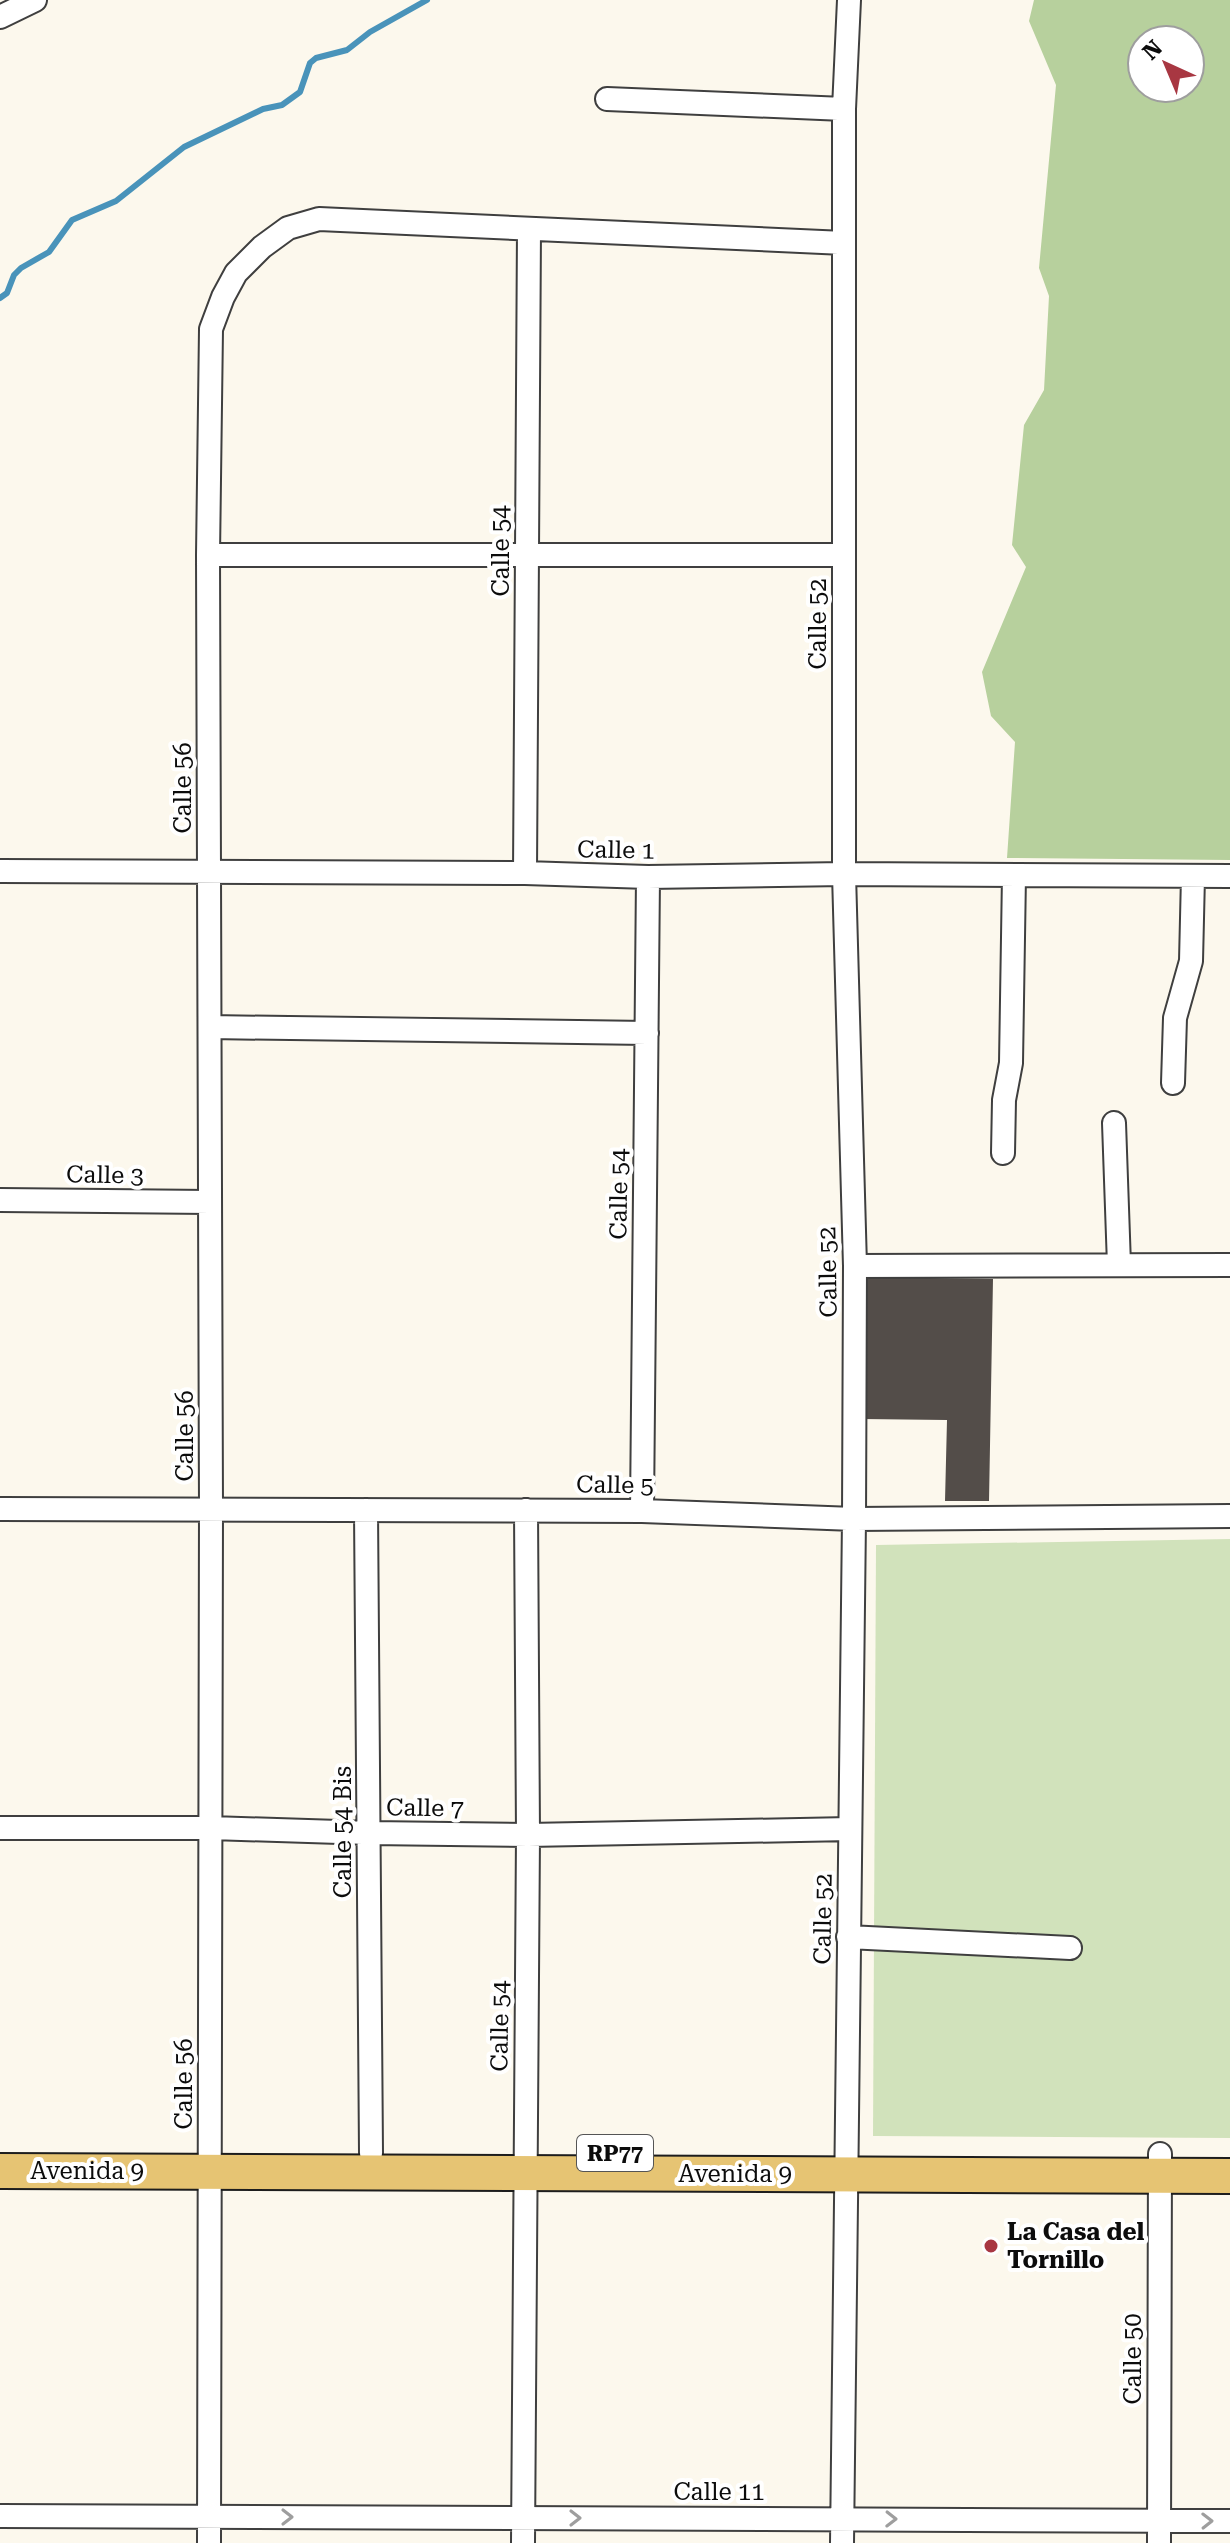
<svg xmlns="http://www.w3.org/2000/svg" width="1230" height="2543" font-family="'Roboto Serif',serif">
  <rect width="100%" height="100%" fill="#fcf8ed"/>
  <path fill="#d1e2bb" d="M1230,1539v599l-357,-2 3,-591z"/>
  <path fill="#b7d09d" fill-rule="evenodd" d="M1034,0h196v860l-223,-2 8,-116 -24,-26 -9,-44 44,-105 -14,-22 12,-120 20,-35 5,-94 -10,-28 17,-183 -27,-64zM1142,40h48v48h-48z"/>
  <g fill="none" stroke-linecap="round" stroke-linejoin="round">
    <path stroke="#4993ba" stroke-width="6" d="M0,298l7,-5 7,-18 7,-7 28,-16 23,-32 44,-19 68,-54 79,-38 19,-4 18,-13 10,-29 6,-5 31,-8 23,-18 57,-32"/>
  </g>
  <path fill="#534d49" d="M864,1277l129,2 -4,222h-44l2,-81 -85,-1z"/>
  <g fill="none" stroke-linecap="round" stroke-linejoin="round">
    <g stroke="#3f3f3f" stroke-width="26">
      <path id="street" d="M0,17l35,-17
        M607,99l237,10
        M208,555h636
        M0,871l525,2 123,4 196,-3 386,2
        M525,873l4,-644
        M210,1027l437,6
        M1173,1083l2,-65 16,-57 2,-85
        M1114,1123l5,142
        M1003,1153l1,-53 7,-37 3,-188
        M0,1200l210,2
        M855,1266l375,-1
        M0,1509l642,2 212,8 376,-3
        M366,1510l5,643
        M642,1511l6,-634
        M0,1828h211l159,5 158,2 322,-6
        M848,1937l222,11
        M0,2516l1230,5
        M209,2543l2,-1034 -3,-954 3,-226 12,-32 13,-24 26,-26 26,-19 31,-9 525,24
        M523,2543l5,-708 -2,-325
        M842,2543l12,-1024 1,-253 -11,-392v-765l5,-109
        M1159,2543l1,-389"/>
    </g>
    <g stroke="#1d1d1d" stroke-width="38">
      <path id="primary" d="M0,2171l1230,5"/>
    </g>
    <use href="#street" stroke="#fff" stroke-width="22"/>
    <use href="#primary" stroke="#e6c473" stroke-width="34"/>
  </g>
  <defs><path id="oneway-chevron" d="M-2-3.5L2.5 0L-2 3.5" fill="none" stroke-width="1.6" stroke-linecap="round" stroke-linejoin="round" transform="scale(2)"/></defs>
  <g stroke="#9e9e9e">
    <use href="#oneway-chevron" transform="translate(287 2517)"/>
    <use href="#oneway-chevron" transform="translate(575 2518)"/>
    <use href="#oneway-chevron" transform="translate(891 2519) rotate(1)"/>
    <use href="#oneway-chevron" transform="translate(1207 2521) rotate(-1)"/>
  </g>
  <circle fill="#a83742" stroke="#fff" stroke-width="3" cx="991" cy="2246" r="8"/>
  <g text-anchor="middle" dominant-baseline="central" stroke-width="8" stroke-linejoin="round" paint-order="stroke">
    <rect fill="#fff" stroke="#555" stroke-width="2" x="577" y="2135" width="76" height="36" rx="6"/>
    <g font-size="22" font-weight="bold" fill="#0c0c0c">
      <text x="615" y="2153">RP77</text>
    </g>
    <g font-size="24" fill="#0c0c0c" stroke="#fff">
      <text transform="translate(501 551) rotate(-90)">Calle 54</text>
      <text transform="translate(818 624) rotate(-90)">Calle 52</text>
      <text transform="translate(183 788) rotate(-90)">Calle 56</text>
      <text transform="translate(616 850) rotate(1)">Calle 1</text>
      <text transform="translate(105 1175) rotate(1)">Calle 3</text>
      <text transform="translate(619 1194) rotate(-89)">Calle 54</text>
      <text transform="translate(828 1272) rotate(-91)">Calle 52</text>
      <text transform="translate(185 1436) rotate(-90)">Calle 56</text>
      <text transform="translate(615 1485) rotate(1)">Calle 5</text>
      <text transform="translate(425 1808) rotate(1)">Calle 7</text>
      <text transform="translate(343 1832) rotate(-90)">Calle 54 Bis</text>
      <text transform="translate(823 1919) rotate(-89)">Calle 52</text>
      <text transform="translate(500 2026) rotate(-89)">Calle 54</text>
      <text transform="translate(184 2084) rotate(-90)">Calle 56</text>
      <text x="87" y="2171">Avenida 9</text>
      <text x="735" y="2174">Avenida 9</text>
      <text transform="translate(1133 2359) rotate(-90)">Calle 50</text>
      <text x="719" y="2492">Calle 11</text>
    </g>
    <g font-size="24" font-weight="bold" fill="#0c0c0c" stroke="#fff" text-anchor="start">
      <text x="1007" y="2232">La Casa del<tspan x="1007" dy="28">Tornillo</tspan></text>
    </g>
  </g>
  <g transform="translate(1166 64) rotate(316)"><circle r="38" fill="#ffffff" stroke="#9e9e9e" stroke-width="2"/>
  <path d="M0-6L14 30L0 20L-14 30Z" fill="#a83742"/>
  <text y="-12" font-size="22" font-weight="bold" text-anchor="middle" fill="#0c0c0c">N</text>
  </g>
</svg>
